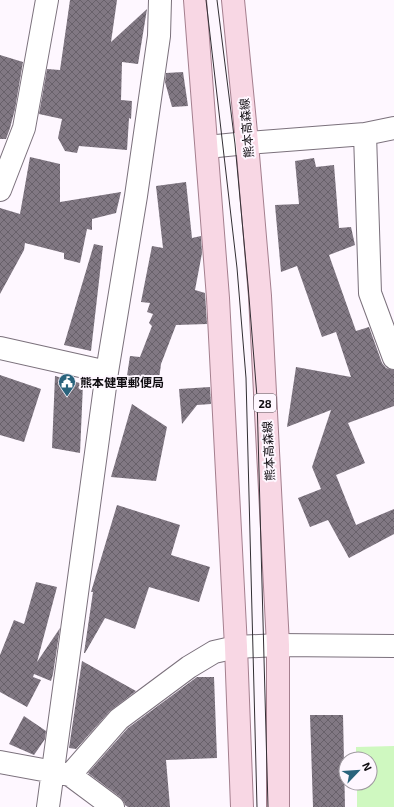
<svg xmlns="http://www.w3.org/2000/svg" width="394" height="807" font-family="'Exo 2','Noto Sans JP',sans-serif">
  <defs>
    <pattern id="building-cross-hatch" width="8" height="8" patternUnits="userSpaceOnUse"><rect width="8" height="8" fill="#817883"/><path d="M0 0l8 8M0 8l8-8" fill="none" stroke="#68616a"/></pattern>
  </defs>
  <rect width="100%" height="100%" fill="#fef7ff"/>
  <path fill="#cff8c0" d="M394,746v61h-37v-24h13v-24h-14v-12z"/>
  <path fill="url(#building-cross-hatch)" d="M70,0h47l-6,42 36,-33 -9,55 -16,-2 -1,38 11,1 -1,18 -2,-1 -2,32 -48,-4 -2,7 -12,-2 -7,-13 4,-19 -23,-5 8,-45 13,1z
    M0,55l23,7 -8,47 -5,19 -4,11h-6z
    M183,72l5,34 -16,1 -7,-25 1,-9z
    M30,157l30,7v38l61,-10 -5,21 -24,6v11l-5,-1 -7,34 -16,-4v-6l-39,-10 -1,7 -24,44v-86l20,6z
    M314,158l2,9 18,-2 5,63 12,-1 4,18 -26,10 27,76 13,-4 13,36 4,5 8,2v36l-46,17 17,40 -29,12 20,50 38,-16v25l-45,24 -21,-38 -18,7 -12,-29 23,-9 -9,-22 19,-57 -44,17 9,-60 55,10 -15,-45 -14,5 -25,-71 -16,6 -6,-67 24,-1 -4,-43z
    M186,182l6,56 9,-2 1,17 -7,37 10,3 2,31 -31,1 -15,39 -3,23 -32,-5 4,-26 10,1 12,-31 -3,-3 4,-9 -6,-2 3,-9 -9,-1 11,-56 11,2 -7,-62z
    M94,244l9,2 -12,105 -27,-6z
    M0,375l41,14 -17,53 -24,-7z
    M55,376l28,8 -3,69 -28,-5z
    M210,387l1,17 -14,1 -15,19 -3,-35z
    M132,404l35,23 -11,54 -45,-4z
    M117,505l63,20 -9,30 39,12 -11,35 -50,-15 -14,42 -30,-11 -20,35h-1l9,-61h-2z
    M36,582l21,5 -20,75 23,-34 -7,46 -2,7 -17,-7 -1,3 8,3 -14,27 -27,-15v-37l14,-35 10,4z
    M82,661l54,30 -26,20 -34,38 -7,-1z
    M197,677h17l3,81 -51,2 4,47h-42l-3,-2 -1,-3 -4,-5 -32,-24 40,-45z
    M310,715h33l2,92h-32z
    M24,716l22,15 -1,8 -11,16 -25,-11z"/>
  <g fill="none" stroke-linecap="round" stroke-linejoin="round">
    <g stroke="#7b717c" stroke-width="24">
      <path id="street" d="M365,134l5,159 24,65
        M207,147l40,-4 118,-9 29,-6
        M0,190l24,-62 23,-128
        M0,348l107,24
        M0,762l70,13 43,32
        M70,775l49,-56 70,-52 25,-15 22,-5 42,-2 116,1
        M48,807l59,-435 29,-176 23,-160 1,-36"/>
    </g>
    <g stroke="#a47f8e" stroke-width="24">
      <path id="primary" d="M195,0l23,298 18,349 6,160
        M233,0l14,143 13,153 18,349v162"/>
    </g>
    <use href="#street" stroke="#fff" stroke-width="22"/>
    <use href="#primary" stroke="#f8d7e4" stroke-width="22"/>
    <path stroke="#322e33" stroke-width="1" d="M206,0l31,268 9,110 11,429
      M217,0l18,144 13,141 9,112 11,410"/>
  </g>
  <defs>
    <g id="civic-pin" transform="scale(0.9)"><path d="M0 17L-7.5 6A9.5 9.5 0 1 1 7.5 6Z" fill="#29637c" stroke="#fef7ff"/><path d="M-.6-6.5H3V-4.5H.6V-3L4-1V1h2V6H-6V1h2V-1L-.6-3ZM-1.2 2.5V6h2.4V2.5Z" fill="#fff"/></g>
  </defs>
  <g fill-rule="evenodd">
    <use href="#civic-pin" x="67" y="382"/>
  </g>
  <g text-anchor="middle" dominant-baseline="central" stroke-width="4" stroke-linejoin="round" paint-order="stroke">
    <rect fill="#fef7ff" stroke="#575358" stroke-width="1" x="254" y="394" width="22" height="18" rx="3"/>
    <g font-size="11" font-weight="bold" fill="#100d11">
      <text x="265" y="403">28</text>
    </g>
    <g font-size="12" fill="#100d11" stroke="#fef7ff">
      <text transform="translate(246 128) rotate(-95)">熊本高森線</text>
      <text transform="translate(268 451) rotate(-93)">熊本高森線</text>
    </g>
    <g font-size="12" font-weight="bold" fill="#100d11" stroke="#fef7ff" text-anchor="start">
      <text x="80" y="382">熊本健軍郵便局</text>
    </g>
  </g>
  <g transform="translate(358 771) rotate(65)"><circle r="19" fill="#fef7ff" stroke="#9f99a0"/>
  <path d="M0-3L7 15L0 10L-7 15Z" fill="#29637c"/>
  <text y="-6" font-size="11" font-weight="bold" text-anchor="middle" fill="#100d11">N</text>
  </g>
</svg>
